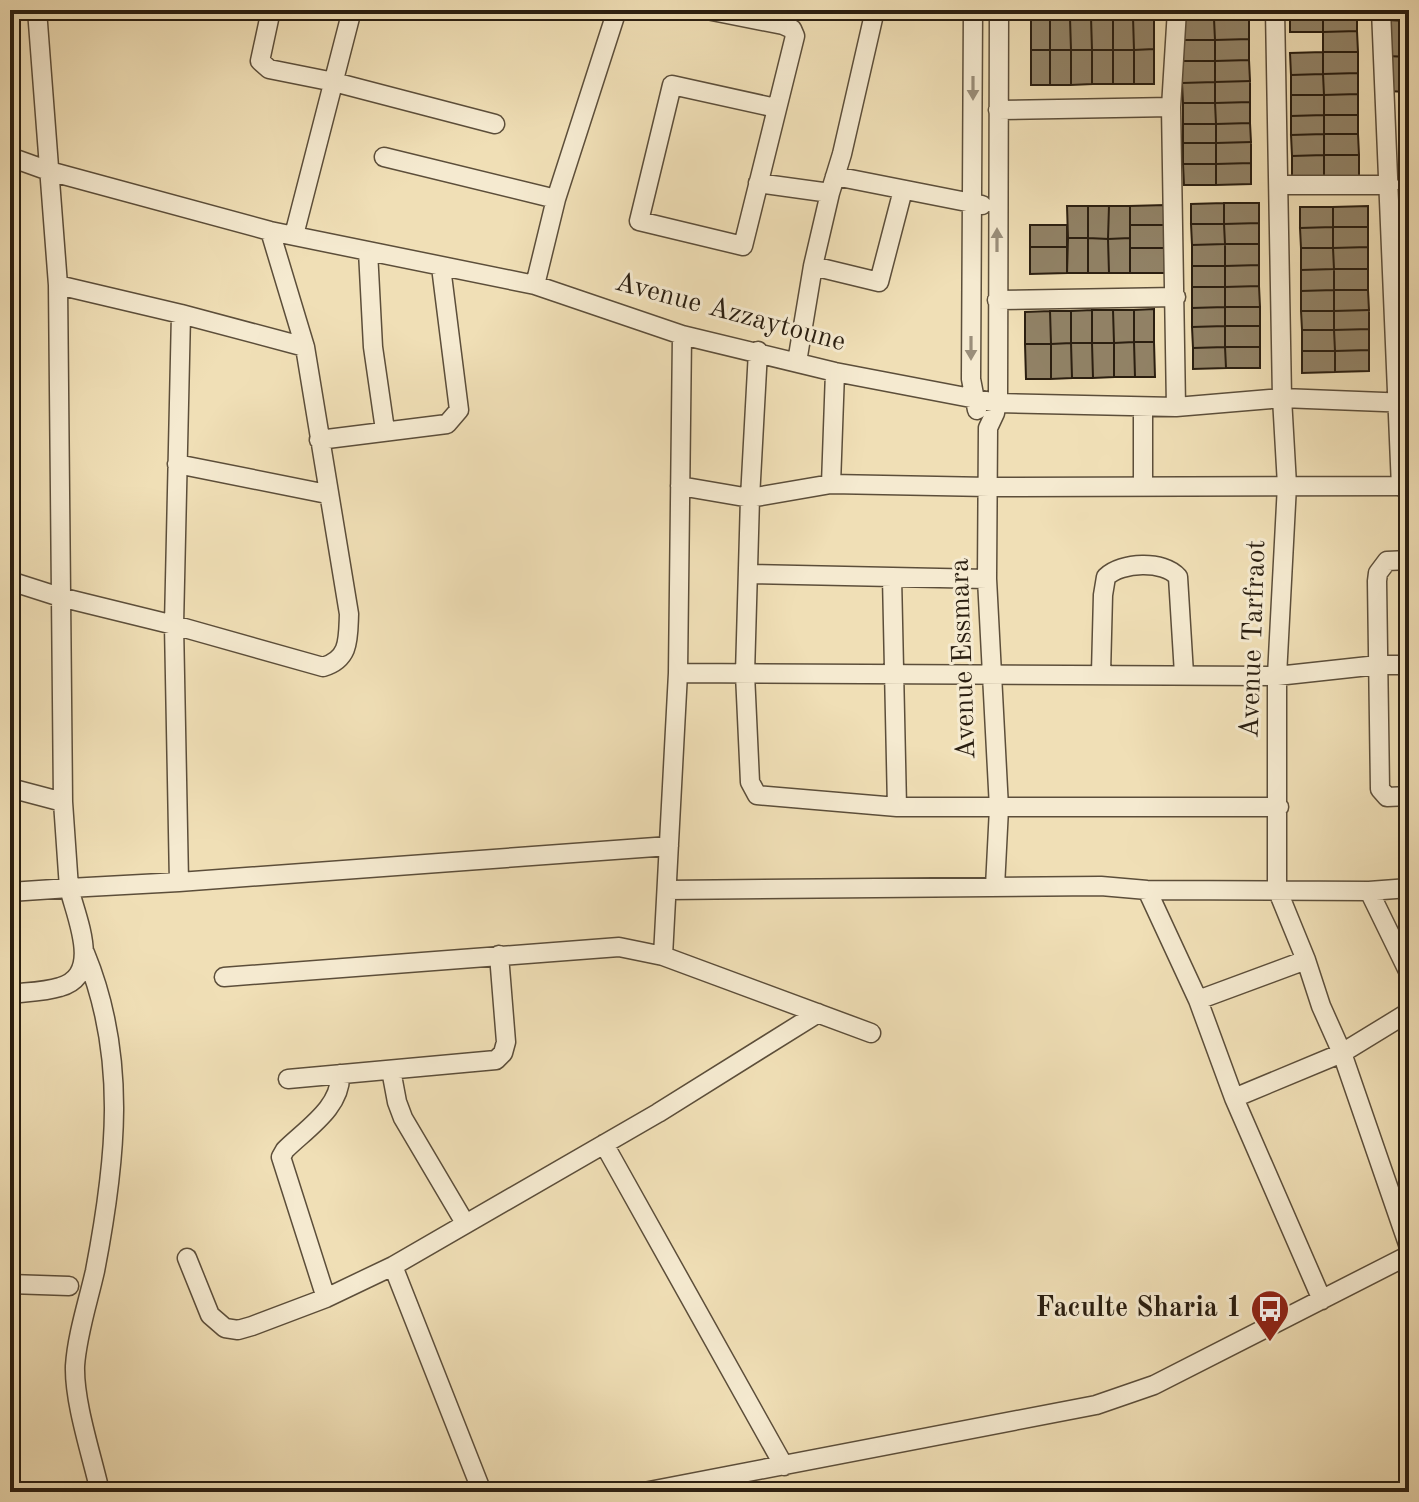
<svg xmlns="http://www.w3.org/2000/svg" width="1419" height="1502" font-family="'Old Standard TT',serif">
  <rect width="100%" height="100%" fill="#f0dfb6"/>
  <filter id="stains"><feTurbulence type="fractalNoise" baseFrequency=".0025" numOctaves="4"/><feColorMatrix values="0 0 0 0 .2 0 0 0 0 .09 0 0 0 0 .02 0 0 0 .5 -.17"/></filter>
  <radialGradient id="worn" r=".72"><stop offset=".6" stop-color="#630" stop-opacity="0"/><stop offset="1" stop-color="#630" stop-opacity=".3"/></radialGradient>
  <path fill="#918266" stroke="#2a1e10" stroke-width="2" d="M1323,11h34v20l-34,1z
    M1323,11v21h-33v-20z
    M1091,17l1,33h-21l-1,-32z
    M1091,17h22v33h-21z
    M1113,17h20l1,33h-21z
    M1133,17h21v32l-20,1z
    M1031,18h19v32h-19z
    M1050,18h20l1,32h-21z
    M1214,19h35v20l-34,1z
    M1214,19l1,21h-33v-20z
    M1387,20l22,1v36l-22,-1z
    M1357,31l1,21h-35v-20z
    M1249,39v21l-34,1v-21z
    M1182,40h33v21h-33z
    M1154,49v35h-20v-34z
    M1031,50h19v35h-19z
    M1050,50h21v35h-21z
    M1071,50h21v34l-21,1z
    M1092,50h21v34h-21z
    M1113,50h21v34h-21z
    M1323,52h35v21l-35,1z
    M1323,52v22l-32,1 -1,-22z
    M1387,56l22,1 -1,35 -21,-1z
    M1249,60l1,21 -35,1v-21z
    M1182,61h33v21l-33,1z
    M1358,73v21l-34,1 -1,-21z
    M1323,74l1,21h-33v-20z
    M1250,81v21l-35,1v-21z
    M1215,82v21h-32l-1,-20z
    M1358,94v21h-34v-20z
    M1291,95h33v20l-33,1z
    M1250,102v21l-34,1 -1,-21z
    M1183,103h32l1,21h-33z
    M1324,115h34v19h-34z
    M1324,115v19l-33,1v-19z
    M1250,123l1,19 -35,1v-19z
    M1183,124h33v19h-33z
    M1324,134h34l1,21h-35z
    M1324,134v21l-32,1 -1,-21z
    M1251,142v21l-35,1v-21z
    M1183,143h33v21h-33z
    M1324,155v22h-32v-21z
    M1324,155h35v21l-35,1z
    M1251,163v21l-35,1v-21z
    M1183,164h33v21h-32z
    M1224,203h35v20l-35,1z
    M1224,203v21h-33v-20z
    M1165,205v20h-35v-19z
    M1067,206h21v32h-20z
    M1088,206h21l-1,33 -20,-1z
    M1109,206h21v32l-22,1z
    M1368,206v21h-35v-20z
    M1300,207h33v20l-33,1z
    M1259,223v21h-34l-1,-20z
    M1191,224h33l1,20 -33,1z
    M1030,225h37v22h-37z
    M1130,225h35v23h-35z
    M1333,227v21h-32l-1,-20z
    M1333,227h35v20l-35,1z
    M1068,238h20v35h-21z
    M1088,238l20,1 1,34h-21z
    M1130,238v35h-21l-1,-34z
    M1225,244h34v21l-34,1z
    M1225,244v22h-33v-21z
    M1030,247h37v26l-37,1z
    M1368,247v22h-34l-1,-21z
    M1130,248h35v25h-35z
    M1301,248h32l1,21 -33,1z
    M1259,265v21l-34,1v-21z
    M1192,266h33v21h-33z
    M1334,269v21l-33,1v-21z
    M1334,269h34v21h-34z
    M1259,286l1,21h-35v-20z
    M1192,287h33v20l-33,1z
    M1334,290v21h-33v-20z
    M1334,290h34l1,20 -35,1z
    M1225,307h35v19h-35z
    M1225,307v19l-33,1v-19z
    M1154,309v33h-20v-32z
    M1092,310v33h-21v-32z
    M1092,310h21l1,33h-22z
    M1113,310h21v32l-20,1z
    M1369,310v19l-35,1v-19z
    M1050,311l1,33h-26v-32z
    M1050,311h21v32l-20,1z
    M1301,311h33v19h-32z
    M1225,326h35v21h-35z
    M1225,326v21l-32,1 -1,-21z
    M1369,329v21l-34,1 -1,-21z
    M1302,330h32l1,21h-33z
    M1134,342h20l1,35h-20z
    M1134,342l1,35h-21v-34z
    M1071,343l1,35 -21,1v-35z
    M1071,343h21l1,35h-21z
    M1092,343h22v34l-21,1z
    M1025,344h26v35h-25z
    M1225,347l1,21 -33,1v-21z
    M1225,347h35v21h-34z
    M1369,350v21l-34,1v-21z
    M1302,351h33v21l-33,1z"/>
  <g fill="none" stroke-linecap="round" stroke-linejoin="round">
    <g stroke="#5c4e3a" stroke-width="21">
      <path id="minor" d="M37,10l21,275 5,517 6,86 110,-6 490,-36
        M271,10l-11,51 9,8 65,13 161,42
        M707,10l76,15 9,4 3,7 -52,210 -104,-25 33,-136 104,23
        M973,10l-2,369 6,31
        M1275,10l7,388 5,87 -10,191v213l29,71 15,46 21,47 67,194
        M1381,10l20,477
        M998,110l173,-3
        M10,157l39,14 221,60 265,54 147,50 153,37 162,31 179,4 106,-9 127,5
        M384,157l172,42
        M835,176l147,29
        M758,183l72,10
        M1280,185h110
        M294,235l58,-225
        M368,251l5,96 12,83
        M813,266l66,16 24,-92
        M58,285l123,29 124,33
        M535,285l21,-86 61,-189
        M997,300l179,-3
        M758,351l-8,147 -5,176 5,108 7,13 140,12h382
        M797,362l16,-96 17,-73 12,-39 33,-144
        M1176,407l-5,-300 6,-97
        M319,440l128,-16 12,-14 -18,-143
        M177,464l150,30
        M831,484l4,-112
        M1143,485v-78
        M680,486l70,12 81,-14 158,3 420,-1
        M1409,560l-22,1 -9,12 -1,8 3,208 7,8 22,-1
        M748,574l239,5
        M892,577l5,230
        M10,581l50,16 114,28 149,42c27,-8 25,-28 26,-53l-44,-267 -35,-116
        M678,673l599,3 101,-11h31
        M1101,673l2,-78 3,-18c15,-15 58,-17 72,0l6,97
        M10,788l53,14
        M179,882l-5,-257 7,-311
        M995,887l4,-79 -12,-229 1,-151 7,-15 3,-17 1,-386
        M667,890l434,-4 46,4 222,1 40,-3
        M1147,890l51,110 36,98 88,202
        M1369,891l40,82
        M10,892l59,-4c7,29 34,87 -9,99 -16,5 -34,5 -50,7
        M85,953c43,104 31,209 10,318 -7,31 -18,64 -20,95 -1,37 17,90 25,126
        M663,956l15,-283 4,-338
        M224,977l395,-30 44,9 208,77
        M1198,1000l108,-40
        M391,1070l6,32 6,16 62,105
        M288,1079l208,-19 7,-7 3,-11 -7,-87
        M1234,1098l108,-45 67,-41
        M604,1144l180,322
        M187,1258l23,57 15,13 13,2 14,-4 74,-28 67,-32 265,-153 160,-100
        M393,1266l89,226
        M10,1284l59,2
        M326,1298l-45,-141 4,-7c21,-21 57,-43 55,-76
        M644,1492l452,-87 58,-20 255,-130"/>
    </g>
    <use href="#minor" stroke="#f5ead0" stroke-width="18"/>
  </g>
  <defs><path id="oneway-solid" d="M-6-.8H1V-3.2L6.5 0L1 3.2V.8H-6Z" transform="scale(2)"/></defs>
  <g fill="#9a8e7a">
    <use href="#oneway-solid" transform="translate(973 88) rotate(90)"/>
    <use href="#oneway-solid" transform="translate(997 240) rotate(-90)"/>
    <use href="#oneway-solid" transform="translate(971 348) rotate(90)"/>
  </g>
  <defs>
    <g id="bus-pin" transform="scale(2)"><path d="M0 17L-7.5 6A9.5 9.5 0 1 1 7.5 6Z" fill="#8f2418" stroke="#f5ead0"/><path d="M-5-6H5V4H4V6H2V4H-2V6H-4V4H-5ZM-3.5-4V0h7V-4ZM-3.5 1.2v1.5H-2V1.2ZM2 1.2v1.5H3.5V1.2Z" fill="#fff"/></g>
  </defs>
  <g fill-rule="evenodd">
    <use href="#bus-pin" x="1270" y="1309"/>
  </g>
  <g text-anchor="middle" dominant-baseline="central" stroke-width="6" stroke-linejoin="round" paint-order="stroke">
    <g font-size="28" fill="#2a1e10" stroke="#f5ead0">
      <text transform="translate(730 313) rotate(15)">Avenue Azzaytoune</text>
      <text transform="translate(1254 639) rotate(-88)">Avenue Tarfraot</text>
      <text transform="translate(964 659) rotate(-92)">Avenue Essmara</text>
    </g>
    <g font-size="28" font-weight="bold" fill="#2a1e10" stroke="#f5ead0" text-anchor="end">
      <text x="1242" y="1309">Faculte Sharia 1</text>
    </g>
  </g>
  <rect width="1419" height="1502" fill="none" stroke="#f0dfb6" stroke-width="40"/>
  <rect x="12" y="12" width="1395" height="1478" fill="none" stroke="#2a1e10" stroke-width="4"/>
  <rect x="20" y="20" width="1379" height="1462" fill="none" stroke="#2a1e10" stroke-width="2"/>
  <rect width="100%" height="100%" filter="url(#stains)"/>
  <rect width="100%" height="100%" fill="url(#worn)"/>
</svg>
